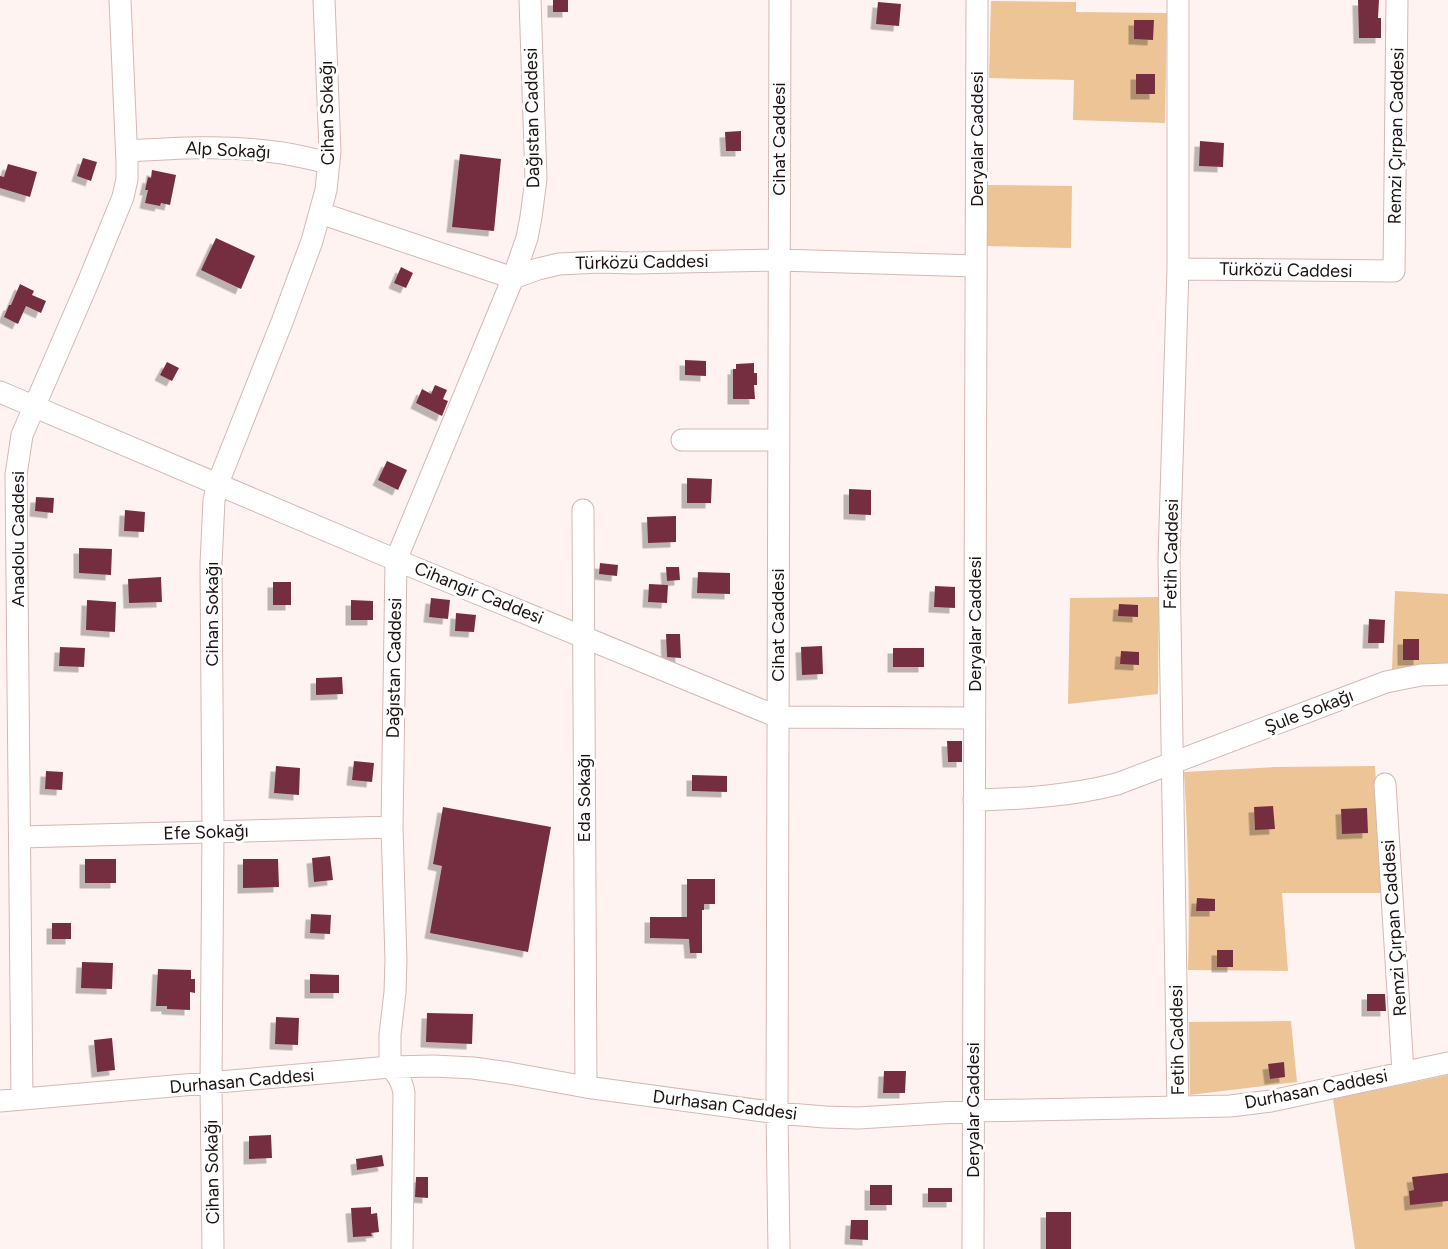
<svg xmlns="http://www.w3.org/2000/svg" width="1448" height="1249" font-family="Figtree,sans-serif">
  <defs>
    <filter id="shadow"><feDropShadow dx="-5.5" dy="5.5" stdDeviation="0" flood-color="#0004"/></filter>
  </defs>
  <rect width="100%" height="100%" fill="#fff3f1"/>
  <path fill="#edc496" d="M991,1l85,1v10l91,1 -2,110 -92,-3 1,-40 -85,-2z
    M986,185l86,1 -1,62 -86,-2z
    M1395,591l53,3v74l-56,1z
    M1159,597l-1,97 -90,10 2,-106z
    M1375,766l8,127h-101l6,78 -100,-1c2,-66 0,-132 -4,-198l91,-5z
    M1291,1021l6,61 -107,13 -1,-73z
    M1448,1075v174h-93l-22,-150z"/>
  <path fill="#752f3f" filter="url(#shadow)" d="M553,0h15v12h-15z
    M1358,0h21l-1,18h3v20h-22z
    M878,2l23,2 -2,22 -23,-2z
    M1134,20h20l-1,20 -19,-1z
    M1136,74h19v20h-19z
    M741,131v20h-15l-1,-19z
    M1200,141l24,2 -1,24 -24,-1z
    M460,154l41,5 -7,72 -42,-4z
    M83,158l14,4 -6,19 -14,-5z
    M8,164l29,8 -7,25 -30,-9v-12l4,1z
    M152,170l24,5 -6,30 -9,-2 -1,3 -15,-3 3,-13h-3l3,-13 3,1z
    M216,238l39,18 -14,33 -40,-19z
    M401,267l12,6 -7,15 -12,-5z
    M20,284l14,7 -2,4 14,6 -5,12 -15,-7 -8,18 -14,-7 5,-12h2z
    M685,360l21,1v15l-21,-1z
    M167,362l12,6 -7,13 -12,-6z
    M754,363v10h3v12h-3l1,14h-22v-30h3v-5z
    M435,385l12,5 -4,9 5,2 -6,15 -26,-13 6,-14 9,5z
    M387,461l20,9 -9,20 -20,-10z
    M687,478l25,1 -1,24h-24z
    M849,489l22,1v25l-22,-1z
    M36,497l18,1 -1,15 -18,-2z
    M125,510l20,2 -1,20 -20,-1z
    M676,516v26l-28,1 -1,-26z
    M79,548l33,1 -1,26 -32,-2z
    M600,563l18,2 -1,11 -18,-2z
    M666,567h13l1,13 -13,1z
    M698,572l32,1v21l-33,-1z
    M161,577l1,25 -33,1 -1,-24z
    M273,582h18v23h-18z
    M649,584l19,1 -1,18 -19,-1z
    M935,586l20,1v21l-21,-1z
    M431,598l19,2 -2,19 -19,-2z
    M87,600l29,2 -1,30 -29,-2z
    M351,600l22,1v19h-22z
    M1119,604l19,1v12l-20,-1z
    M456,613l20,2 -2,17 -19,-1z
    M1369,619l16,1 -1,23h-16z
    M666,634h14l1,24 -14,-1z
    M1403,639h16v21h-16z
    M822,646l1,28 -21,1 -1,-28z
    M60,647l25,1 -1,19 -25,-1z
    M893,648h31v19h-31z
    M1121,651l18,1v13l-19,-1z
    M342,677l1,17 -27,1v-17z
    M947,741h15v21h-14z
    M354,761l20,2 -2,19 -20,-2z
    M276,766l24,2 -1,27 -25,-2z
    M46,771l17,1 -1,18 -17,-1z
    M692,775l35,1v16l-35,-1z
    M1273,806l2,23 -20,1 -1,-23z
    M443,807l108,20 -23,125 -98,-19 12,-67 -9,-2z
    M1367,808l1,25 -26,1 -1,-25z
    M330,856l3,24 -19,2 -2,-24z
    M85,859h31v24h-31z
    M243,859h35l1,28 -36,1z
    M687,879h28v25h-11v6h-2v43h-12l-1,-14 -39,-1v-21h37z
    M1197,898l18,1v12h-19z
    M311,914l20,1 -1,19 -20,-1z
    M52,923h19v16h-19z
    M1217,950h16v17h-16z
    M82,962l31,1 -1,26 -31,-1z
    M158,969l33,1v9h4v14l-5,-1v18l-23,-1v-3h-11z
    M310,974l29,1v18h-29z
    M1367,994h18l1,17h-19z
    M427,1013l46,1 -1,30 -46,-2z
    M276,1017l23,1 -1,27 -23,-1z
    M112,1038l3,32 -18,2 -3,-32z
    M1284,1062l1,15 -15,2 -2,-15z
    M884,1071h22l-1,22h-22z
    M271,1135l1,23 -23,1v-23z
    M382,1155l2,11 -27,4 -1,-11z
    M1448,1173v28l-38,4 -1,-14 5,-1 -2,-13z
    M416,1177h12v21l-13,-1z
    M870,1185h22v20h-22z
    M928,1188h24v14h-24z
    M371,1207v7l6,-1 2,19 -8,1 1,3 -19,1 -2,-29z
    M1046,1212h25v37h-25z
    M851,1220h17v20l-18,-1z"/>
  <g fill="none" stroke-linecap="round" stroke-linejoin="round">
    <g stroke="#d3b8b3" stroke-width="23">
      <path id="minor" d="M127,151c49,-3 98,-6 147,1 19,2 37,7 55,11
        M320,213l193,65 25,-9 21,-5 41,-2 33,1 146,-3 197,6
        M1178,269l216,2 3,-271
        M0,392l396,168 382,157 196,1
        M682,440h96
        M583,510l3,577
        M1385,784l18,288
        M974,800c48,-1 96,-4 143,-16l269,-102 35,-7 27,-1
        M20,837l372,-10
        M22,1099l-6,-624 6,-40 65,-150 36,-88 4,-18v-16l-7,-163
        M0,1101l390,-34 44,-1 39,2 36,5 77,14 191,26 48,4 33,1 115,-7 257,-5 41,-5 177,-38
        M1178,1107l-9,-548 9,-290v-269
        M213,1249l-2,-165 2,-253 -2,-267 3,-64 4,-17 64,-161 30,-81 14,-51 4,-39 -6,-151
        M402,1249l2,-156c-2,-12 -6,-18 -14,-26v-32l5,-43 1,-32 -4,-133 4,-267 117,-282 14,-40 4,-21 5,-38 -6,-179
        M779,1249l-2,-136 3,-1113
        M973,1249l4,-1249"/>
    </g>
    <use href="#minor" stroke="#fff" stroke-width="21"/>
  </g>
  <g text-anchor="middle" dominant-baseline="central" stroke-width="6" stroke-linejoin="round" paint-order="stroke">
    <g font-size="18" fill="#1c1311" stroke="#fff">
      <text transform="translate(327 113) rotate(-91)">Cihan Sokağı</text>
      <text transform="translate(532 118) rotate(-91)">Dağıstan Caddesi</text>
      <text transform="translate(1396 136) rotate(-89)">Remzi Çırpan Caddesi</text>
      <text transform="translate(779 139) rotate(-90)">Cihat Caddesi</text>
      <text transform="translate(977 139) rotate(-90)">Deryalar Caddesi</text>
      <text transform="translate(228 150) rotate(3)">Alp Sokağı</text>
      <text transform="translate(642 262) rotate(-1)">Türközü Caddesi</text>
      <text transform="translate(1286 270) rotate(1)">Türközü Caddesi</text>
      <text transform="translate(18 539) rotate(-90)">Anadolu Caddesi</text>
      <text transform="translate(1171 554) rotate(-89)">Fetih Caddesi</text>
      <text transform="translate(479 593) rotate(22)">Cihangir Caddesi</text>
      <text transform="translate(212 614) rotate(-90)">Cihan Sokağı</text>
      <text transform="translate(975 624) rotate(-90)">Deryalar Caddesi</text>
      <text transform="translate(778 625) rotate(-90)">Cihat Caddesi</text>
      <text transform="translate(394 668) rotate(-89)">Dağıstan Caddesi</text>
      <text transform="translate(1309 711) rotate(-21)">Şule Sokağı</text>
      <text transform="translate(584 798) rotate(-90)">Eda Sokağı</text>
      <text transform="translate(206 832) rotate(-2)">Efe Sokağı</text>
      <text transform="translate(1394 928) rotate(-94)">Remzi Çırpan Caddesi</text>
      <text transform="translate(1177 1040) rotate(-91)">Fetih Caddesi</text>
      <text transform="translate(242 1081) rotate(-5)">Durhasan Caddesi</text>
      <text transform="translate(1316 1089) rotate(-11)">Durhasan Caddesi</text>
      <text transform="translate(725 1105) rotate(7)">Durhasan Caddesi</text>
      <text transform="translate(973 1110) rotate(-90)">Deryalar Caddesi</text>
      <text transform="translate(212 1172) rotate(-91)">Cihan Sokağı</text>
    </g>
  </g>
</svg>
